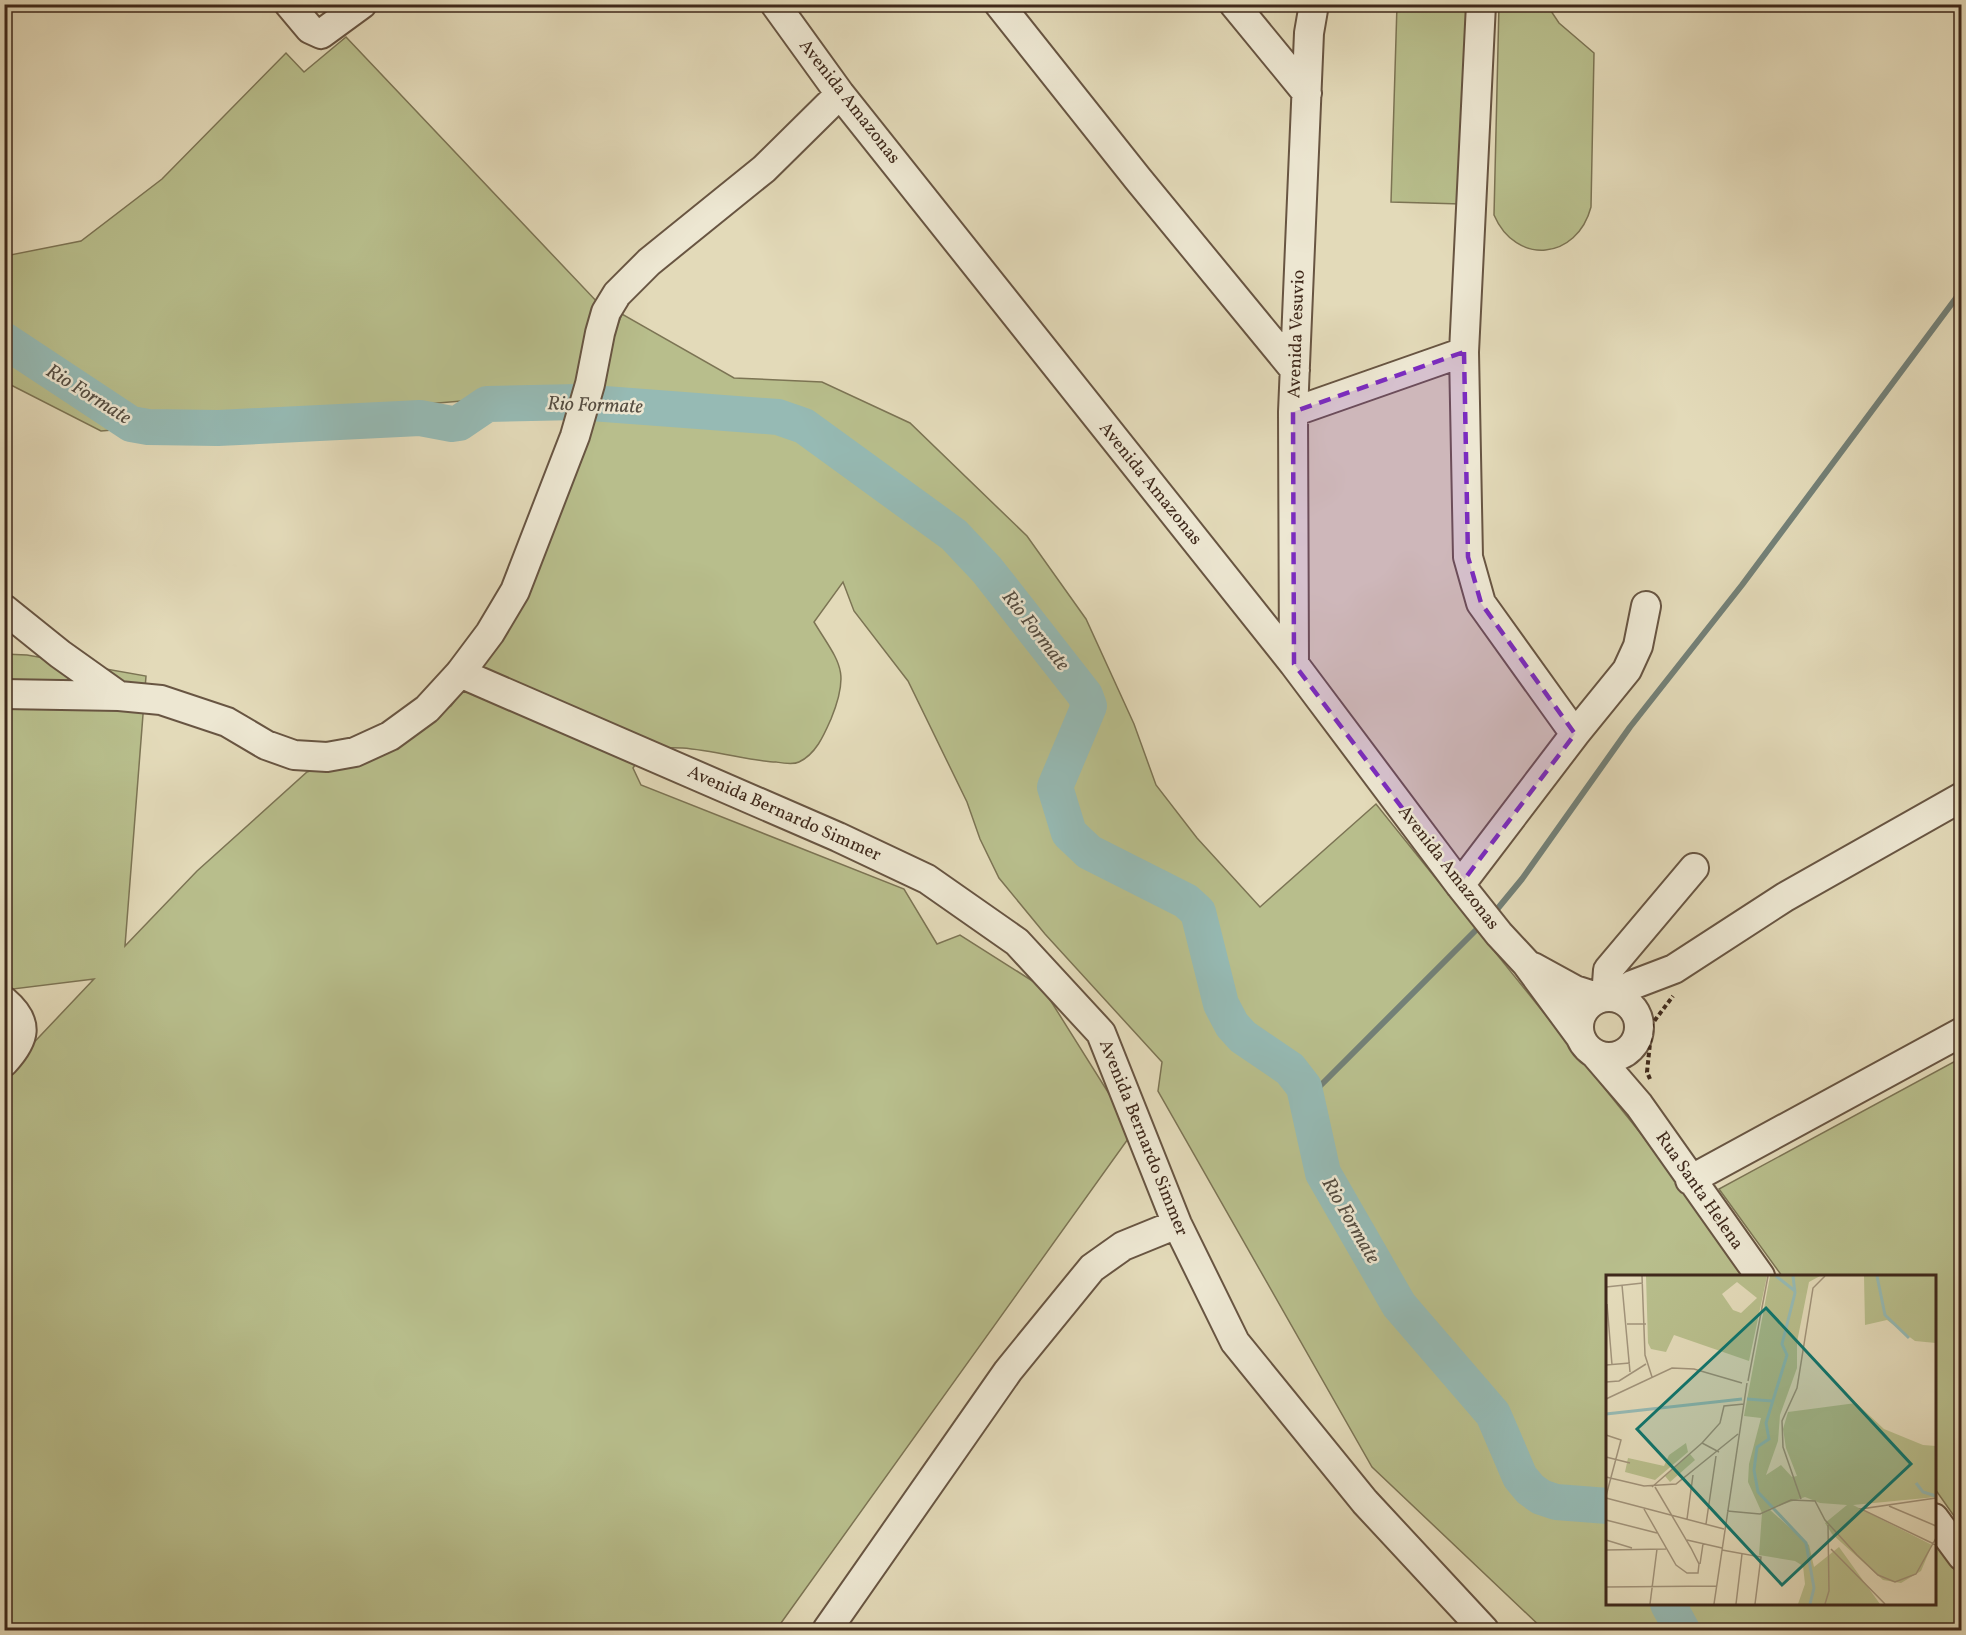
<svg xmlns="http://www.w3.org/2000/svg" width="1966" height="1635" font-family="Vollkorn,serif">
  <rect width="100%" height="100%" fill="#e3dab9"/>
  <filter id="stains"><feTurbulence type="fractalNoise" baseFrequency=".00333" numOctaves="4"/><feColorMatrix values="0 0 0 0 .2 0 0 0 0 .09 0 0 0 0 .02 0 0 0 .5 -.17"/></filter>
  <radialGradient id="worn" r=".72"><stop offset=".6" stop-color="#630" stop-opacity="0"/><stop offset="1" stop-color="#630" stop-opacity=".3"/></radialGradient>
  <path fill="#b8be8c" stroke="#7c7454" stroke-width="1.5" d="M1397,5h70l-6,199 -70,-2z
    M1499,5h48l12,18 35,30 -3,154c-14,53 -75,59 -97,8z
    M346,37l272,287 4,-10 112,64 88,4 88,41 117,113 59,83 48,105 22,61 41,53 63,69 116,-103 266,331 102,141h-136v328h326l1,-63 26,38v51h-417l-172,-163 -214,-376 4,-29 -117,-128 -46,-56 -19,-39 -13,-37 -59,-121 -54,-70 -11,-29 -29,40c25,41 37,48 17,97 -7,16 -15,35 -32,43 -6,3 -17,1 -23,0 -31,0 -107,-26 -131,-8 -5,3 -9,10 -12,14l8,17 263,104 33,55 23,-9 82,52 91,145 -357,498h-771v-557l89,-94 -89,11 -1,-336 23,1 119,21 -21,270 72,-75 110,-99 76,-23 68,-43 52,-67 92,-249 -494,41 -96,-49v-126l76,-15 81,-62 124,-126 18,19z
    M1961,1058v468l-26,-37 -1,-213h-152l-63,-87z"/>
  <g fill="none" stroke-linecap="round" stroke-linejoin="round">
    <path stroke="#738077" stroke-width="6" d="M1494,913l28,-34 108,-152 112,-142 220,-295
      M1304,1090l15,-3 163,-163"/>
    <path stroke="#96bab4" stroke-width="36" d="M4,340l127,84 17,3 70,1 202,-10 32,6 7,-1 28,-19 91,-2 200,15 26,9 150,109 33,35 98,125 4,11 -34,81 14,46 20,19 97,49 12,11 23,92 11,21 11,12 47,32 14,18 19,86 76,132 94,109 27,63 10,12 11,8 15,5 52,4
      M1668,1604l14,26"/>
    <g stroke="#685542" stroke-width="32">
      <path id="minor" d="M289,4l21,25 11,5 41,-30
        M775,4l65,90 454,570 166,221 39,49 27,29 53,72
        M999,4l139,175 157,191
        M1234,4l73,89
        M1464,352l17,-348
        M1293,412l171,-60 4,205 13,46 94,131 -115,151
        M4,609l56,45 59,42
        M1294,664l-1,-252 16,-379 5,-29
        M460,673l378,164 89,42 90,63 84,91 76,191 58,118 130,160 119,128
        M4,694l115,2 42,4 66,22 39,23 28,10 33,2 28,-5 35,-16 37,-27 33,-36 30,-40 25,-42 60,-155 15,-52 10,-51 6,-21 11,-18 32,-32 115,-93 76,-75
        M1575,734l52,-64 11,-24 8,-40
        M1533,967l42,23 25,8
        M1579 1027a30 30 0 1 1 60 0a30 30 0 1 1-60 0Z
        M1606,997l2,-27 86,-102
        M1613,997l19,-12 42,-16 111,-72 177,-100
        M4,1001c26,22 21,38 0,61
        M1596,1055l43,50 121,171
        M1690,1180l272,-148
        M1934,1518l28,38
        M827,1630l181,-259 84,-103 31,-22 54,-22"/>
    </g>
    <path stroke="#3f291b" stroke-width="4" stroke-dasharray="4.5 3" stroke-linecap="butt" d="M1650,1079l-3,-7 5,-48 21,-28"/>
    <use href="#minor" stroke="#ede7d2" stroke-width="28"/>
  </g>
  <path fill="#7b2cbf" fill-opacity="0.2" stroke="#7b2cbf" stroke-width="4.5" stroke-dasharray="12 8" stroke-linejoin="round" d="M1464,352l4,205 13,46 94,131 -115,151 -166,-221 -1,-252z"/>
  <g text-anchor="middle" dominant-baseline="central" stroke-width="5" stroke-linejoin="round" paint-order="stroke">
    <g font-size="18" fill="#3f291b" stroke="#ede7d2">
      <text transform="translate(849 102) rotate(52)">Avenida Amazonas</text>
      <text transform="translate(1297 334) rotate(-88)">Avenida Vesuvio</text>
      <text transform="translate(1150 484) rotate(51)">Avenida Amazonas</text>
      <text transform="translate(784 814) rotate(24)">Avenida Bernardo Simmer</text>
      <text transform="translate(1448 868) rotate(52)">Avenida Amazonas</text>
      <text transform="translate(1143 1138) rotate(68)">Avenida Bernardo Simmer</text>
      <text transform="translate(1699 1191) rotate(55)">Rua Santa Helena</text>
    </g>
    <g font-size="20" font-style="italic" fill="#554d41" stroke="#ede7d2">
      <text transform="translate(88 395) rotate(32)">Rio Formate</text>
      <text transform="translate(595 406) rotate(2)">Rio Formate</text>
      <text transform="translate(1035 631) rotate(52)">Rio Formate</text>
      <text transform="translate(1350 1221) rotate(60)">Rio Formate</text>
    </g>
  </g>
  <g transform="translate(1606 1275)">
    <rect width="330" height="330" fill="#e3dab9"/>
    <path d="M40,1h121l-18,85 -75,-26 -8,17 -15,-3 -3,-6zM131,7l20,16 -16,15 -8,-3 -11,-16zM164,1h50l-11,6 -12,60v26l-17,47 -2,26 -12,34 15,-10 11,12 5,-1 -11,-28 -3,-19 5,-17 68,-9 28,26 39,16 13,1v51l-83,8 79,40 -11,26 -20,12 -18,-3 -51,-46 -7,-11 22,-18 -27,-2 -15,-6 -36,12 40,36 5,22 25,-20 41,57h-82l7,-20 -2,-18 -8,-5 -36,-6 3,-42 -14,-31 1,-18 12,-46 -17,-2zM258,1h72v67l-21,-2 -28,-21 -22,5zM80,168l2,9 -33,28 -30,-8 3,-14 36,8 5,-11zM84,179l5,6 -25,22 -5,-6z" fill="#b8be8c" fill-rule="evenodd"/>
    <path fill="none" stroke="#96bab4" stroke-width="3" d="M170,1l19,15M187,1l2,17 -13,51 5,11 -21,68 3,16 -12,8 -3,23 4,22 48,51 8,45 -4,16M271,1l8,39 24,23M141,124l25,2M0,139l136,-15M310,208l7,9 13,4"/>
    <path fill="none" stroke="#a1937a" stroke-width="1.5" d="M36,1l3,79 7,22M16,10l8,87M0,12l37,-4M1,29l5,61M21,49h19M0,90l24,-2M142,106l20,-105M0,107l13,-1 27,-17M0,124l66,-31 22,1 48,14M0,160l15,5 -15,56M113,177l-17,-9 18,-20 4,-17 20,-2M0,182l24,6M0,202l38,9 32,-2 62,-50M46,212l50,-44M0,223l118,31M330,223l-75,11 75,36M195,224l-18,-52 -1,-26 15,-33 16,-100 12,-12M283,231l47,20M38,234l32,56 11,8h11l1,-9 -8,-16 -36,-61M121,236l33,3 31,-14 24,1 10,19 32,35 21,20 17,7 21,-8 20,-36M81,244l6,-44M0,245l51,13M100,249l10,-68M0,265l26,8M81,265l35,8M225,274l54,55M0,275l60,-1M116,275l39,7 -6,47M94,289l3,-20M0,312l111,-1M44,329l7,-55M108,329l33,-221M130,329l6,-50M219,329l4,-13 -1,-66"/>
    <path fill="#0f766e" fill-opacity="0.15" stroke="#0f766e" stroke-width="3" d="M160,33l145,156 -129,121 -145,-156z"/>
    <rect width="330" height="330" fill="none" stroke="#3f291b" stroke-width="3"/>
  </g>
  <rect width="1966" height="1635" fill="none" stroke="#e3dab9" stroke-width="24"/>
  <rect x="6" y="6" width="1954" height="1623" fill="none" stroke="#3f291b" stroke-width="3"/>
  <rect x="12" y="12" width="1942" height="1611" fill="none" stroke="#3f291b" stroke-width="1.5"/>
  <rect width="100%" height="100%" filter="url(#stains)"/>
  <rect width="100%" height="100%" fill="url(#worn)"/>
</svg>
